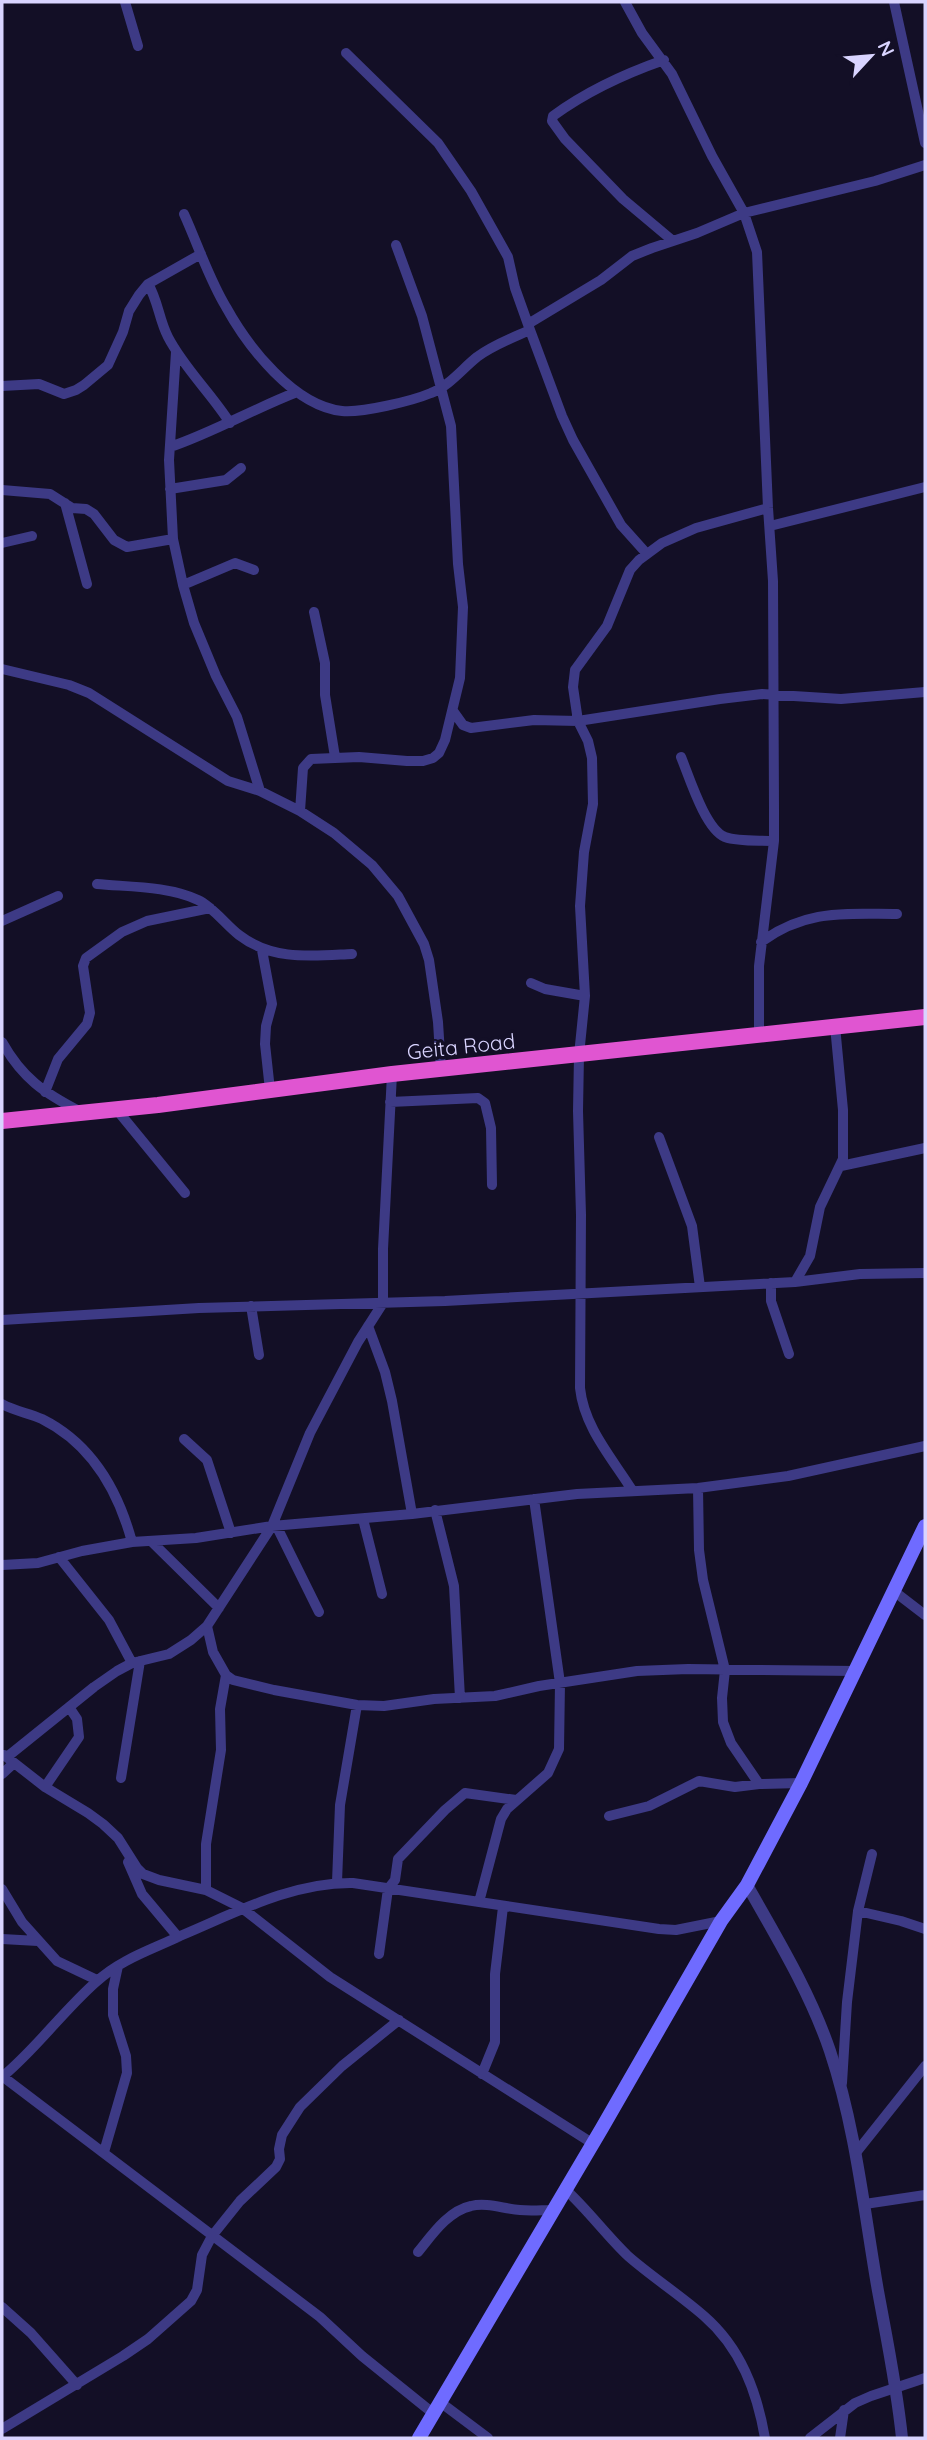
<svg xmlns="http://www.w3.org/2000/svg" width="927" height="2440" font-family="Quicksand,sans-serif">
  <rect width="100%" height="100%" fill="#130f26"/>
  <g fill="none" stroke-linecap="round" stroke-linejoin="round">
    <path stroke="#3d3a85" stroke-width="10" d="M125,2l13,44
      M625,2l17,31 30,41 40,82 32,57 13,39 11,256 5,73 1,228v32l-15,125v69
      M894,2l31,141
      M346,53l92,90 33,48 37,66 7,31 15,42 32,86 11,24 48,85 26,29
      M664,60c-40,14 -77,31 -111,56l-1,5 13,18 58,60 50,42
      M184,214c14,31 25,65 42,93 22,40 68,99 116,104 20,2 70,-10 89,-18 18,-7 31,-24 46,-36 16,-12 35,-19 53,-27
      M148,284c10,16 11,36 20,53 16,31 43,56 62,86
      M528,324l73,-44 31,-24 20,-8 45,-15 47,-20 131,-32 50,-16
      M176,352l-7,108 4,79 10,46 11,38 22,53 21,41 23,74
      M2,386l37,-2 25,10 12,-4 8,-5 24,-20 15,-33 6,-21 10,-16 9,-11 53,-30
      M170,447c44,-15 83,-38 127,-55
      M170,489l56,-9 15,-12
      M2,490l48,4 22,14 14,1 8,5 20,26 13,7 46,-8
      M65,503l22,81
      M770,526l155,-39
      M2,543l30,-7
      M183,585l52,-22 19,7
      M314,612l11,51v32l10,62
      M2,669l67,16 20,8 139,88 32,10 40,20 34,22 38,32 26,31 26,48 5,16 9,62 3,48
      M453,711l10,14 8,3 63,-8 44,1 142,-22 42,-5 79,5 84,-7
      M681,757c8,19 24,72 44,80 14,5 34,3 49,4
      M300,811l3,-43 8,-9 48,-2 48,4h16l10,-3 6,-5 6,-13 15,-62 3,-71 -5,-43 -7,-138 -29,-110 -26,-71
      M97,884c32,3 72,2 101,16 15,7 27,24 41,35 34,26 72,21 113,19
      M2,921l56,-25
      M761,942c45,-33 83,-28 136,-28
      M262,950l10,54 -6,22 -1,18 5,46
      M531,983l14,6 40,7
      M2,1042c20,36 42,51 79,70
      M45,1092l13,-33 29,-35 3,-11 -7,-47 3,-8 36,-26 25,-11 63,-13
      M390,1102l88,-4 7,5 6,25 1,57
      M117,1110l68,83
      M659,1137l33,89 8,61
      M841,1166l84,-18
      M795,1282l15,-26 10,-49 23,-48v-49l-8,-84
      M771,1283v18l18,53
      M251,1306l8,49
      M2,1320l197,-12 246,-7 350,-19 65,-8 65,-1
      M368,1326l17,46 7,29 20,113
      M2,1404c12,7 27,9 40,15 50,25 76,71 90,123
      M184,1439l23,21 24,73
      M698,1488l1,62 4,30 22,90 -3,28 1,24 8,21 28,41
      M632,1490c-20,-32 -48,-63 -52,-102l1,-173 -3,-104 1,-56 6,-59 -5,-90 4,-54 9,-48 -1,-46 -4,-17 -10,-20 -5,-34 2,-17 32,-44 23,-56 9,-10 23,-17 34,-15 72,-20
      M435,1510l19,76 6,112
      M363,1519l19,75
      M276,1525l43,87
      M152,1542l67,66
      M59,1557l50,63 23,43
      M2,1565l36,-2 44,-12 50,-9 64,-4 76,-12 140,-12 165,-20 121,-6 90,-12 137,-30
      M895,1592l30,23
      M207,1626l6,26 13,23 7,5 41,10 83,15 27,1 50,-7 61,-3 44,-10 98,-15 51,-2 169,2
      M4,1755l41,32 43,26 15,11 15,14 19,30 6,6 16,6 47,10 36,18 88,69 262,166
      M7,1757l87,-70 23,-16 15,-8 37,-9 22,-14 16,-14 65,-100 38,-93 48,-91 25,-39v-54l9,-175
      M2,1774l12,-11
      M121,1778l19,-117
      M45,1787l34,-50 -2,-18 -8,-12
      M609,1816l40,-10 50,-25 36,6 24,-3 42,-1
      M128,1862l14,32 36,43
      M337,1882l3,-77 17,-100
      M2,1889l20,33 35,39 40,19
      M206,1890v-46l15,-94 -1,-41 6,-34
      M479,1902l22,-83 6,-10 41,-36 11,-24 1,-66 -26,-184
      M858,1911l43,10 24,8
      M2,1939l36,2
      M379,1954l9,-65 7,-9 3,-21 47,-49 20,-17 51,7
      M482,2074l13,-32v-68l8,-67
      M2,2076l318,241 42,39 72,58
      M2,2077c34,-28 61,-66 94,-95 25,-23 55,-32 84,-46 55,-23 112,-54 173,-53l306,46 17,1 45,-9
      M842,2083l5,-81 11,-91 14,-57
      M104,2152l23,-79 -1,-17 -13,-41v-26l5,-23
      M855,2154l70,-88
      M565,2189c23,21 41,46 63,67 24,21 52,39 76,60 37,32 53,76 61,122
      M865,2204l60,-9
      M418,2252c14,-17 30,-41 53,-46 16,-4 33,3 49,4 11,1 22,0 33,0
      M2,2307l29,26 46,52
      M440,2402l48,36
      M2,2429l121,-73 25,-17 43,-38 6,-11 5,-35 10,-19 28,-35 36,-34 4,-8 -1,-10 3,-14 18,-28 42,-41 57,-46
      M810,2438l45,-35 16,-7 54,-18
      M840,2438l4,-28"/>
    <path stroke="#3d3a85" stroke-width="12" d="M747,1885c30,53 63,107 83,166 26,78 34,160 48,240 9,49 19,97 24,147"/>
    <path stroke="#6f6bff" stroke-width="14" d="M419,2438l183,-310 119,-207 26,-36 54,-102 124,-257"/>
    <path stroke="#e055d1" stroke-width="16" d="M2,1121l156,-16 234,-31 533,-57"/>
  </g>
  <g text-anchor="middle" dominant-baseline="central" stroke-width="7" stroke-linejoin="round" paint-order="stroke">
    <g font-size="21" fill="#d9d4ff" stroke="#130f26">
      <text transform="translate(461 1046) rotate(-6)">Geita Road</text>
    </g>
  </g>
  <rect width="927" height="2440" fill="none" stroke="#d9d4ff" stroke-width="7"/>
  <g transform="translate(871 56) rotate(64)" stroke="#130f26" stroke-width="5" paint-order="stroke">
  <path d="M0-5L12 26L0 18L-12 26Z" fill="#d9d4ff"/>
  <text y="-10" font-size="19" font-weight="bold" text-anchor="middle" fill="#d9d4ff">N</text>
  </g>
</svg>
